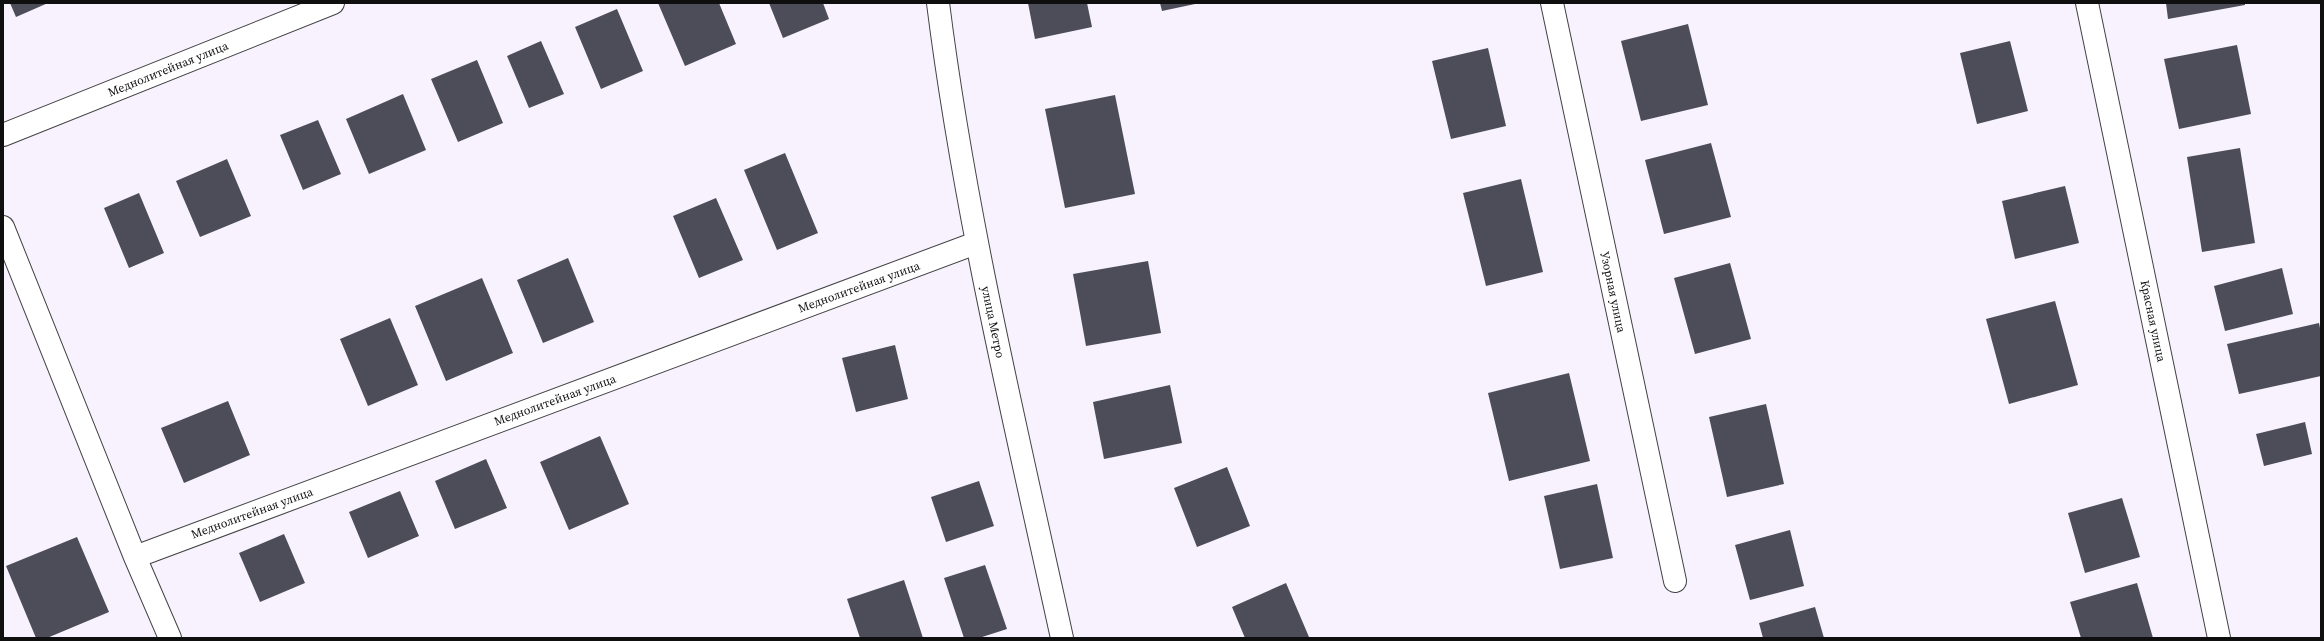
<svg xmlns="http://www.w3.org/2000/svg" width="2324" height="641" font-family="'Source Serif 4',serif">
  <rect width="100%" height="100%" fill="#f7f2fe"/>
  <path fill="#4c4d58" d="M10,3h38l-32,14z
    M658,3h61l17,41 -51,22z
    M769,3h54l6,16 -46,19z
    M1028,3h59l5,24 -57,12z
    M1160,3h34l1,1 -33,7z
    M2166,3h79v2l-77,14z
    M617,9l26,62 -42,18 -26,-62z
    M1688,24l20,81 -67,16 -20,-80z
    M541,41l23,53 -35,14 -22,-52z
    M2010,41l18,70 -51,13 -17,-71z
    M2237,45l14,69 -72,15 -15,-70z
    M1488,48l18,78 -55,13 -19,-78z
    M477,60l26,63 -45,19 -27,-63z
    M403,94l23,56 -57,24 -23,-55z
    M1115,95l20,99 -70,14 -20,-99z
    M318,120l23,54 -38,16 -23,-55z
    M1711,143l20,74 -67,17 -19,-74z
    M2240,148l15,95 -53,9 -15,-95z
    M785,153l33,80 -41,17 -33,-80z
    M227,159l24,57 -51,21 -24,-56z
    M1521,179l22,93 -57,14 -23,-93z
    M2065,186l14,57 -64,16 -13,-58z
    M139,193l25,60 -35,15 -25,-60z
    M716,198l27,62 -44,18 -26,-62z
    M568,258l26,64 -51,21 -26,-63z
    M1148,261l13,72 -75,13 -13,-72z
    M1730,263l21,76 -56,15 -21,-76z
    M2282,268l11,46 -68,17 -11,-45z
    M482,278l31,75 -67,28 -31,-75z
    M2055,301l23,84 -69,19 -23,-85z
    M390,318l28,67 -50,21 -28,-67z
    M2319,323l2,10v43l-82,18 -12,-50z
    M895,345l13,54 -52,13 -14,-54z
    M1569,373l21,88 -81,20 -21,-88z
    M1170,385l12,58 -78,16 -11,-57z
    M228,401l22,54 -66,28 -23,-55z
    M1766,404l18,80 -57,13 -18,-80z
    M2305,422l7,32 -48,12 -8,-32z
    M600,436l29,68 -60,26 -29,-68z
    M486,459l21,49 -52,21 -20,-48z
    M1227,467l23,59 -53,21 -23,-59z
    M979,481l15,45 -48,16 -15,-45z
    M1597,484l16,74 -53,11 -16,-73z
    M400,491l19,45 -51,22 -19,-46z
    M2122,498l18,59 -55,16 -17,-60z
    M1790,530l14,56 -54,14 -15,-55z
    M284,534l21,49 -45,19 -21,-49z
    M77,537l32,75 -62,26h-11l-30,-72z
    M985,565l22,64 -28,9h-15l-20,-60z
    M904,580l19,58h-63l-13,-39z
    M1286,583l23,54 -64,1 -13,-31z
    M2137,583l16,55h-72l-11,-36z
    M1815,607l9,31h-61l-4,-15z"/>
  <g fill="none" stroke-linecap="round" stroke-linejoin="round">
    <g stroke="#424242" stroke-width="24">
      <path id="minor" d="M1552,3l123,578
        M2087,3l132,635
        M3,135l330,-132
        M3,227l132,330 35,81
        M135,557l841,-314"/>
    </g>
    <g stroke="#424242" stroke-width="24">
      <path id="tertiary" d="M938,3c27,214 78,424 124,635"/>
    </g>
    <use href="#minor" stroke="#fff" stroke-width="22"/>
    <use href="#tertiary" stroke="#fff" stroke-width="22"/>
  </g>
  <g text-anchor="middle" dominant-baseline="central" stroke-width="4" stroke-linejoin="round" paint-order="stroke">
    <g font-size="12" fill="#0f0f0f" stroke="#fff">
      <text transform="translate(168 69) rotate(-22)">Меднолитейная улица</text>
      <text transform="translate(859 287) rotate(-20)">Меднолитейная улица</text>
      <text transform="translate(1613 292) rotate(78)">Узорная улица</text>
      <text transform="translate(2153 321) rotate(78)">Красная улица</text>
      <text transform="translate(993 322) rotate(78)">улица Метро</text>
      <text transform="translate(555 400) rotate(-20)">Меднолитейная улица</text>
      <text transform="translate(252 513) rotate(-20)">Меднолитейная улица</text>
    </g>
  </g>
  <rect width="2324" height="641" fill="none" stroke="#0f0f0f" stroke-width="8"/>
</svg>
